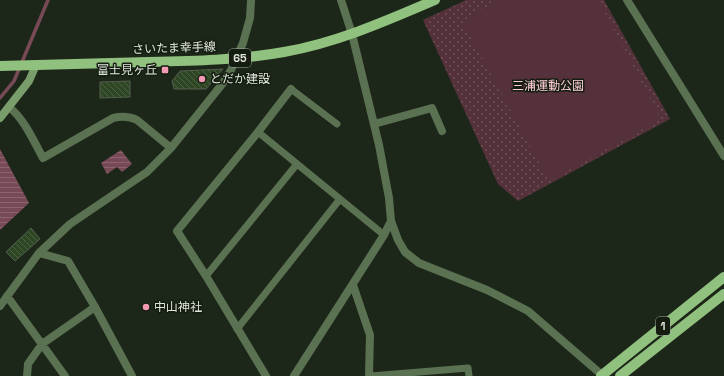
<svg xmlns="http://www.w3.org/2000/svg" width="724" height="376" font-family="'Space Grotesk','Noto Sans JP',sans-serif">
  <defs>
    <pattern id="park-dots" width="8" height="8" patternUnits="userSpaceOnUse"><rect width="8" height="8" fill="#55323b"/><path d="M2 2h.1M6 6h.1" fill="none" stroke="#6d5057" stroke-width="1.8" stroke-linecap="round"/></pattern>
    <pattern id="water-rules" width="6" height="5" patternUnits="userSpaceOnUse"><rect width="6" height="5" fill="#784a57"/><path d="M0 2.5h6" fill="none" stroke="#8b646f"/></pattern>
    <pattern id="building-back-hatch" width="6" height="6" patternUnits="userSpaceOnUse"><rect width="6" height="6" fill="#2e4624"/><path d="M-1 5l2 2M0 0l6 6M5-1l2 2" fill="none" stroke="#4c6143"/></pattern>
  </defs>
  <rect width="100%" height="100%" fill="#1d2719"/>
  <path fill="url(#park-dots)" d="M466,0h138l66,119 -152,82 -20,-17 -75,-164z"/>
  <path fill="#55323b" d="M499,0h99l63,119 -112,62 -87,-160z"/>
  <path fill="url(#water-rules)" d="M0,149l29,54 -29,27z
    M121,150l11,14 -10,8 -5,-5 -10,7 -6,-11z"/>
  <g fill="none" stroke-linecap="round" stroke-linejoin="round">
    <path stroke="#784a57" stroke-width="3.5" d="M0,98l14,-17 34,-81"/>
  </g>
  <path fill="url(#building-back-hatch)" stroke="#535e4e" d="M223,69l-17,20h-32l-2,-8 8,-10z
    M130,81v16l-30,1v-16z
    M31,228l9,11 -25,22 -9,-9z"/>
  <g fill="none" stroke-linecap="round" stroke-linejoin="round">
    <path stroke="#5b7252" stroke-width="7" d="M291,89l46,35
      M258,132l126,103
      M206,276l91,-112
      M237,329l103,-130
      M371,376l97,-8 1,8"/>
    <path stroke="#5b7252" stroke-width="8" d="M341,0l11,34 27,111 10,53 2,23 7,19 7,12 14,11 68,27 41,21 74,64
      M627,0l97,156
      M9,107c16,13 24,33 34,51l70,-40c9,-2 16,-2 24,2l34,28
      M374,124l58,-16 10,23
      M39,253l29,8 27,46 37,69
      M353,285l17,50 -1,41
      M7,296l58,80
      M0,306l39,-53 31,-29 77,-52 24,-24 52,-65 8,-13 12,-27 7,-25 1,-18
      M27,376l1,-12 14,-20 53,-37
      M266,376l-60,-100 -29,-45 81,-99 33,-43
      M294,376l90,-141 7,-14"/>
    <path stroke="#7a9e6b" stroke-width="8" d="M0,118l29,-37 7,-16"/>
    <path stroke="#91c17e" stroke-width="10" d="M0,66c49,-1 99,-3 148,-4 46,-1 91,-2 136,-10 52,-9 102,-31 151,-52
      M601,376l123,-99
      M620,376l104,-82"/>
  </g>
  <g fill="#f19ab1" stroke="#141d10" stroke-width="1.5">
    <rect x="161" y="66" width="8" height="8" rx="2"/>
    <circle cx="202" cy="79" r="4"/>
    <circle cx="146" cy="307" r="4"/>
  </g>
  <g text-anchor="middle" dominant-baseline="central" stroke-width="3" stroke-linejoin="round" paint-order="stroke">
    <g fill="#141d10" stroke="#a2a99f" stroke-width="1">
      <rect x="229" y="49" width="22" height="18" rx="3"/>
      <rect x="656" y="317" width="14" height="18" rx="3"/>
    </g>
    <g font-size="11" font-weight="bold" fill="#dfe5dc">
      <text x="240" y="58">65</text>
      <text x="663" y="326">1</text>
    </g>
    <g font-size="12" fill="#dfe5dc" stroke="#141d10">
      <text transform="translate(174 48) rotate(-2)">さいたま幸手線</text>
    </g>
    <g font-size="12" fill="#dfe5dc" stroke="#141d10" text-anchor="start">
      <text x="157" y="70" text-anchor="end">富士見ヶ丘</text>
      <text x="210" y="79">とだか建設</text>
      <text x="154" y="307">中山神社</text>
    </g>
    <g font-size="12" fill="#fdcdd8" stroke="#141d10">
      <text x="548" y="86">三浦運動公園</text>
    </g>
  </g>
</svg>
